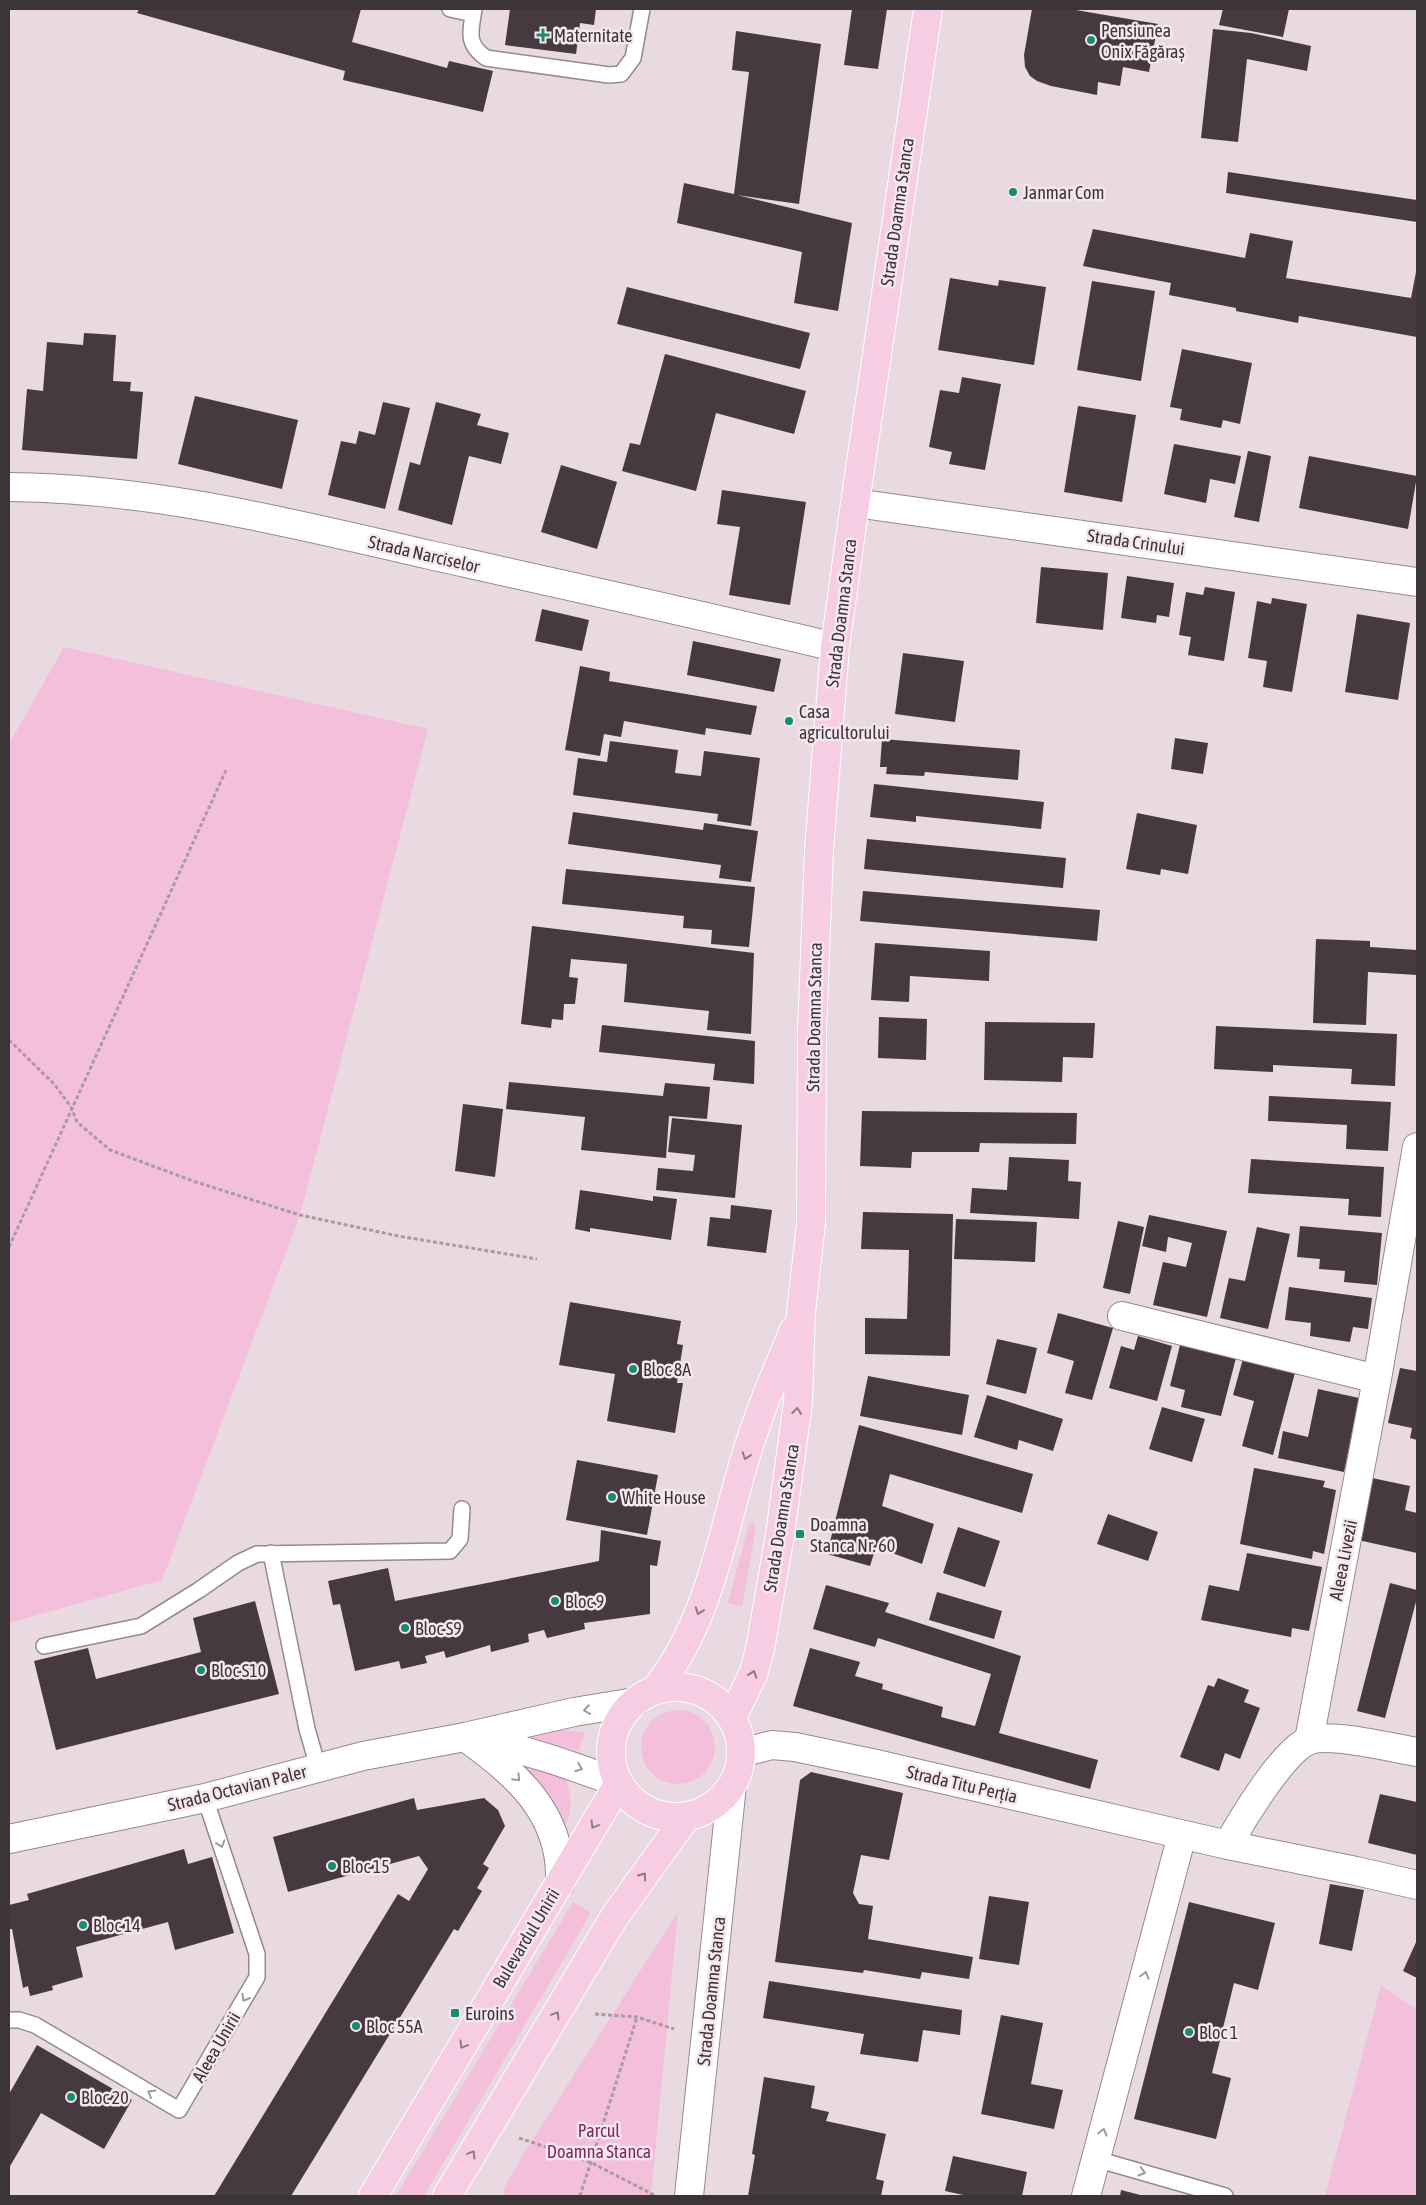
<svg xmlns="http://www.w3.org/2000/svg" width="1426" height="2205" font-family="'Asap Condensed',sans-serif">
  <rect width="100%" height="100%" fill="#e9d9e1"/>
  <path fill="#f4bfda" d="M64,647l364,82 -128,486 -138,365 -153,43v-879z
    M753,1523l3,4 -14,80 -14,-4 21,-79z
    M641 1747a37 37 0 1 1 74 0a37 37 0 1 1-74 0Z
    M563,1730l22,2 -6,19 -53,-15z
    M510,1761l53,14c10,14 11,43 -2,56 -9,-34 -21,-51 -51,-70z
    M573,1902l18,11 -167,283h-28z
    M678,1912l-27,284h-147v-8l20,-35z
    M1381,1985l36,25v186h-92z"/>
  <path fill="#463a40" d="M139,9h222l-9,33 95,26 2,-7 44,10 -10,41 -140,-32 2,-9 -208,-58z
    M510,9h86l-2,16 -14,-2 -4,31 -71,-9z
    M852,9h35l-9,60 -34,-4z
    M1032,9h38l88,15 -9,48 -26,-5 -3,19 -22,-4 -1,13 -46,-9 -14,-5 -7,-5 -5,-9 -1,-12z
    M1223,9h66l-6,28 -64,-12z
    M1213,29l38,4 60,13 -4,25 -60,-12 -9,83 -37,-4z
    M736,31l85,13 -22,160 -62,-9 115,28 -14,88 -44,-8 8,-51 -125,-29 7,-40 50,11 15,-122 -17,-2z
    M1228,172l189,28v22l-191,-29z
    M1093,229l152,29 5,-25 43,8 -7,37 125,20 6,-31v70l-118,-21 -1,7 -62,-12v-3l-67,-13 2,-12 -88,-17z
    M950,278l48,8 1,-6 47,7 -12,78 -96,-15z
    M1092,281l63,10 -14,90 -64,-11z
    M627,287l183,46 -10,36 -183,-45z
    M84,333l32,2 -3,46 18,1 -1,9 13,1 -6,67 -115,-9 5,-61 16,2 4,-49 36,3z
    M1182,349l70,14 -12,61 -17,-4 -2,8 -41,-8 2,-11 -12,-2z
    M665,354l141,37 -12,43 -78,-21 -20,78 -74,-20 8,-28 10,2z
    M962,377l39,7 -16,86 -36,-6 3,-12 -23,-5 11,-57 19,3z
    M195,396l103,24 -16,69 -104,-25z
    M383,402l27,6 -25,101 -57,-14 13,-54 15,3 3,-13 16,4z
    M436,402l45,12 -4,11 32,8 -8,31 -32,-8 -17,69 -54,-15 12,-48 10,3z
    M1078,406l58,9 -14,87 -58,-10z
    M1174,444l67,12 -6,28 -25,-5 -4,24 -42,-9z
    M1248,451l23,5 -12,66 -25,-5z
    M1309,456l108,20 -9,53 -109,-21z
    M561,465l56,17 -20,67 -56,-17z
    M722,490l84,12 -16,103 -61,-10 11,-68 -23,-3z
    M1041,567l67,6 -5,57 -67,-7z
    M1127,576l47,7 -5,34 -12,-2 -1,8 -35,-5z
    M1205,587l30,5 -11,69 -36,-6 3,-18 -12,-2 7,-43 17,3z
    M1272,598l35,6 -15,88 -29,-5 4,-26 -19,-3 9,-57 14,3z
    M542,609l47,11 -7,31 -47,-10z
    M1357,614l53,9 -12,77 -53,-8z
    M693,641l88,18 -7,33 -87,-17z
    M903,653l61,8 -9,61 -60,-8z
    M580,666l30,6 -1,9 148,25 -6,29 -45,-7 -1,7 -81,-14 -3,16 -17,-3 -4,22 -35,-6z
    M1175,738l33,5 -5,31 -32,-5z
    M882,739l138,11 -2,30 -93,-8 -1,4 -38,-2 1,-7h-7z
    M610,741l68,9 -3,23 26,3 3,-25 56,7 -9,68 -34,-5 1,-7 -145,-19 5,-37 29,4z
    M874,784l170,18 -3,27 -125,-13v6l-46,-5z
    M573,812l130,18 1,-7 54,8 -7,51 -32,-4 2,-13 -153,-21z
    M1137,813l60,12 -9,49 -27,-5 -1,6 -34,-6z
    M867,839l199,19 -3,30 -199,-19z
    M566,869l189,18 -6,60 -38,-3 1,-14 -29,-2 1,-12 -122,-12z
    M863,891l237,19 -3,31 -237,-20z
    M532,926l222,27 -3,81 -44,-4 2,-19 -85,-9 3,-38 -56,-5 -2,18 9,1 -3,26h-11l-1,16 -11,-1 -1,9 -30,-4z
    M1316,939l54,2v6l47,3v25l-49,-3 -2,53 -53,-2z
    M875,943l115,8 -1,30 -79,-5 -1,26 -38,-2z
    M879,1017l48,2 -1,41 -48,-2z
    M985,1022l110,1 -2,35 -30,-1 -1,25 -78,-2z
    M602,1025l153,16 -1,43 -41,-4 2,-16 -116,-12z
    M1216,1026l181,8 -2,52 -44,-2 1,-15 -79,-4v7l-59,-3z
    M509,1082l154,14 2,-13 45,4 -3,32 -38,-3 -3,42 -85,-8 4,-33 -79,-8z
    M1269,1096l122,6 -3,49 -42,-2 1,-24 -79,-4z
    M463,1104l40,5 -8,68 -40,-6z
    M862,1111l215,2 -1,31 -96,-1 -1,9h-67l-1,16 -51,-2z
    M672,1118l70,7 -7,73 -79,-8 2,-22 35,3 2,-16 -27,-3z
    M1009,1157l60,3 -1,21 13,1 -2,37 -109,-6 2,-25 35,2z
    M1251,1159l133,8 -3,50 -33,-2 1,-16 -101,-6z
    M580,1190l73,11v-5l24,3 -6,41 -81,-12v4l-15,-3z
    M731,1205l41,5 -6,43 -59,-7 3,-29 20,2z
    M863,1212l90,2 -3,142 -85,-2v-36l42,1 2,-69 -48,-1z
    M1149,1215l78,16 -20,86 -54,-12 10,-43 23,5 6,-24 -24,-6 -2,15 -24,-6z
    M956,1219l81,3 -2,40 -81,-3z
    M1118,1221l26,6 -14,67 -27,-6z
    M1300,1226l82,7 -5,52 -33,-3 1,-11 -26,-2 1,-10 -23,-2z
    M1257,1227l33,7 -22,95 -48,-11 9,-40 16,3z
    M1289,1287l83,11 -4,31 -15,-2 -3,15 -40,-6 1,-13 -26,-3z
    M570,1302l111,19 -4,23 6,1 -6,38h6l-8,50 -68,-12 8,-47 -56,-9z
    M1058,1313l55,15 -21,72 -27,-7 9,-32 -27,-8z
    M1138,1336l34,10 -15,55 -48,-13 12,-42 13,4z
    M997,1339l40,9 -11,46 -40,-10z
    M1181,1341l56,13 -16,62 -40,-9 4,-17 -15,-4z
    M1244,1355l52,14 -23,86 -31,-9 12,-45 -21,-6z
    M1400,1368l17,3v69l-7,-2 2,-10 -24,-5z
    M868,1376l101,19 -7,40 -102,-19z
    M1318,1389l41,9 -15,74 -66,-14 5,-27 25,6z
    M987,1395l76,24 -10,32 -34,-11 -2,10 -43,-13z
    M1162,1407l43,12 -13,43 -43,-13z
    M859,1425l174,49 -11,39 -132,-39 -8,32 52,18 -12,40 -46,-17 -6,19 -43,-12z
    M577,1460l81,15 -11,60 -81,-15z
    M1254,1468l71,13 -2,6 13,3 -12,64 -11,-3 -1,8 -72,-15z
    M1372,1478l38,8 -5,24 12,3v40l-59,-13z
    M1108,1514l50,18 -10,29 -51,-17z
    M958,1527l42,14 -15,46 -42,-14z
    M601,1530l60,11 -4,25 -7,-1v49l-66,9 1,6 -38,9 -3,-8 -16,4 1,8 -38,10 -1,-7 -44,13 -2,-7 -19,5 2,7 -26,6 -2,-8 -44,10 -15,-67 -7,1 -5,-24 60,-13 7,33 204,-40z
    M1247,1553l75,14 -13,64 -17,-3 -1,9 -90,-17 8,-35 30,6z
    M1390,1583l27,7v8l-32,120 -28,-7z
    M826,1585l63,18 -4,9 136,44 -22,77 99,27 -8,29 -297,-83 17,-58 50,14 -5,14 28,8 -1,5 61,18 -2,10 34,9 16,-52 -113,-36 -3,9 -62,-18z
    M937,1592l65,19 -8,28 -65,-19z
    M255,1601l24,93 -223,56 -22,-89 54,-13 8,31 105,-27 -8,-34z
    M1218,1678l31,12 -5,12 16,6 -20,51 -15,-6 -6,18 -39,-14 28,-72 6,2z
    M811,1772l92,21 -14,67 -28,-5 -8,38 6,11 14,2 -5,33 105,18 -4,22 -47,-7 -2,7 -56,-9 -1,3 -88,-11 25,-182z
    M1380,1794l37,8v53l-49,-12z
    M414,1798l3,12 67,-12 14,12 7,16 -22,38 6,4 -12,20 5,3 -24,40 -4,-2 -163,267h-77l184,-302 11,7 19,-32 -9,-13 -131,36 -15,-55z
    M184,1849l4,15 24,-7 22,76 -59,17 -7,-28 -92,25 7,30 -31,9 1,4 -23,6 -2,-10 -5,2 -11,-59h-3v-24l20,-5 -2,-6z
    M1330,1884l34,6 -12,61 -33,-7z
    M989,1896l40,6 -10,63 -40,-6z
    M1189,1902l86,21 -17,67 -24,-7 -22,90 19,5 -15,61 -82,-20z
    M1417,1940v38l-14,-7z
    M769,1981l193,29 -2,25 -37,-5 -5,32 -58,-8 4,-20 -101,-16z
    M1001,2015l42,8 -12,61 32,6 -9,39 -73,-15z
    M37,2045l95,55 -28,49 -63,-36 -32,55v-74z
    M764,2077l51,9 -4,22 18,4 -3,9 60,13 -10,45 8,2 -3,15h-133l7,-41 -3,-1z
    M953,2156l74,16 -5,24h-54l-23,-5z
    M1121,2190l23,6h-24z"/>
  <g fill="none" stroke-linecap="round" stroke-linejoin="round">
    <g stroke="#978990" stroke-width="18">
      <path id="service" d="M450,9l23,5
        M474,9c-3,22 -9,34 12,49l123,17 12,-1 12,-16 9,-49
        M271,1553l36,176 11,38
        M44,1646l97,-20 58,-36 39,-27 19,-9 193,-3 10,-12 2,-30
        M9,2020h10l16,5 144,85 78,-133v-23l-52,-156
        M1096,2159l129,37"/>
    </g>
    <g stroke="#978990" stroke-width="30">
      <path id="minor" d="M9,487c143,1 282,36 421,68 135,30 271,60 405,92
        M855,503l562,79
        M1122,1316l255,63
        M1309,1740l68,-361 40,-232
        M741,1753l31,-8 23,2 81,17 352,81 128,26 61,14
        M1228,1845c13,-24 56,-96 82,-105 23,-7 82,8 107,12
        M1086,2196l96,-361"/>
    </g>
    <g stroke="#978990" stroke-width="30">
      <path id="tertiary" d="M689,2196l43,-411"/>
    </g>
    <g stroke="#978990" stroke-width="30">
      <path id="secondary" d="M465,1737c51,36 98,77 95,146
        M474,1739c51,10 96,26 145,44
        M9,1839l196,-41 158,-42 102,-19 109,-25 61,-10"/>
    </g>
    <g stroke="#fff" stroke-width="30">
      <path id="primary" d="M611 1752a65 65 0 1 1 130 0a65 65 0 1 1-130 0Z
        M654,1691c53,-64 67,-151 90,-229 13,-45 32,-89 50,-132
        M732,1718l22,-46 6,-23 20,-114 18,-133 3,-90 10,-88 1,-193 7,-181 16,-203 20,-144 73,-494
        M373,2196l246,-413
        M447,2196l168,-280 72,-100"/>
    </g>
    <path stroke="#a89ca2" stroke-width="3" stroke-dasharray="4 2.5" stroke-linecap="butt" d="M9,1040l46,45 16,22 6,15 33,28 83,31 107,34 98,21 139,23
      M9,1247l218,-479
      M595,2014l42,3 37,12
      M519,2138l71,24 66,34
      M580,2196l57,-179"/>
    <use href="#service" stroke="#fff" stroke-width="15"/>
    <use href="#minor" stroke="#fff" stroke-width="28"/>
    <use href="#tertiary" stroke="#fff" stroke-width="28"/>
    <use href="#secondary" stroke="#fff" stroke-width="28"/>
    <use href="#primary" stroke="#f6cde2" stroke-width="28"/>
  </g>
  <defs><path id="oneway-chevron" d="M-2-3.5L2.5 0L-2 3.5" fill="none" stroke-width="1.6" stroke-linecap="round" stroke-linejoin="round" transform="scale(1.25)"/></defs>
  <g stroke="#8f7984">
    <use href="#oneway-chevron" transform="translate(797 1411) rotate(-83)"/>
    <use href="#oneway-chevron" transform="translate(746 1456) rotate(109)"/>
    <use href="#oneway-chevron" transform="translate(699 1611) rotate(110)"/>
    <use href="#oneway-chevron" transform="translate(753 1674) rotate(-71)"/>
    <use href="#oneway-chevron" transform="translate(594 1825) rotate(121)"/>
    <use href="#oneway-chevron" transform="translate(643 1876) rotate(-54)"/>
    <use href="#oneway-chevron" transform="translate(556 2015) rotate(-59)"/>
    <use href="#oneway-chevron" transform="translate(463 2045) rotate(121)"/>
    <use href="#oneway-chevron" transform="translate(472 2154) rotate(-59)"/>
  </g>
  <g stroke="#9d9a9c">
    <use href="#oneway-chevron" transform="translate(587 1710) rotate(171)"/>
    <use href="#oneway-chevron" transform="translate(579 1768) rotate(20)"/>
    <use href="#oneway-chevron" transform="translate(517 1778) rotate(46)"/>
    <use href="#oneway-chevron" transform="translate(221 1844) rotate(71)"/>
    <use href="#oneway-chevron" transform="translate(1145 1975) rotate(-75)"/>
    <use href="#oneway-chevron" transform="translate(245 1998) rotate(120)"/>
    <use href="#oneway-chevron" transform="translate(151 2093) rotate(-150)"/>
    <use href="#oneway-chevron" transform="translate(1103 2132) rotate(-75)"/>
    <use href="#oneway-chevron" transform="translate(1142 2172) rotate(16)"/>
  </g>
  <g fill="#198c6d" stroke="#f6e7ee" stroke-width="2">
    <path d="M540.5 27.5h5v5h5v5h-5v5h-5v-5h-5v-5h5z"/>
    <circle cx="1091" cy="40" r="5"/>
    <circle cx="1013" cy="192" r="5"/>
    <circle cx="789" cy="721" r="5"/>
    <circle cx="633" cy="1369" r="5"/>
    <circle cx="612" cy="1497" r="5"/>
    <rect x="795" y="1529" width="10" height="10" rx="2.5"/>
    <circle cx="555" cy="1601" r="5"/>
    <circle cx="405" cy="1628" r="5"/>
    <circle cx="201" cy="1670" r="5"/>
    <circle cx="332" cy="1866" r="5"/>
    <circle cx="83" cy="1925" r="5"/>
    <rect x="450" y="2008" width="10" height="10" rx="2.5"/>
    <circle cx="356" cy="2026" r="5"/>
    <circle cx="1189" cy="2032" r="5"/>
    <circle cx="71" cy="2097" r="5"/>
  </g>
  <g text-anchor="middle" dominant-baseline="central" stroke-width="5" stroke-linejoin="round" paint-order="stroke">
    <g font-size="18" fill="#3b3538" stroke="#f6e7ee" text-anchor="start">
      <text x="1101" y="30">Pensiunea<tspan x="1101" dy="21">Onix Făgăraș</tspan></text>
      <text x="554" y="35">Maternitate</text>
      <text x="1023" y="192">Janmar Com</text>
      <text x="799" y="711">Casa<tspan x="799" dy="21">agricultorului</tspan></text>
      <text x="643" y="1369">Bloc 8A</text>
      <text x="622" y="1497">White House</text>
      <text x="810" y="1524">Doamna<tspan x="810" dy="21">Stanca Nr. 60</tspan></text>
      <text x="565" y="1601">Bloc 9</text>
      <text x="415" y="1628">Bloc S9</text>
      <text x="211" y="1670">Bloc S10</text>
      <text x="342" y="1866">Bloc 15</text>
      <text x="93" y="1925">Bloc 14</text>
      <text x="465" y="2013">Euroins</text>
      <text x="366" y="2026">Bloc 55A</text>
      <text x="1199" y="2032">Bloc 1</text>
      <text x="81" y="2097">Bloc 20</text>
    </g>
    <g font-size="18" fill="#3b3538" stroke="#f6e7ee">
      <text transform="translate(897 212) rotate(-82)">Strada Doamna Stanca</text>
      <text transform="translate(1136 542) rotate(8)">Strada Crinului</text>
      <text transform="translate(424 554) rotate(13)">Strada Narciselor</text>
      <text transform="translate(841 613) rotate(-83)">Strada Doamna Stanca</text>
      <text transform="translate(814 1017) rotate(-89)">Strada Doamna Stanca</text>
      <text transform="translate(781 1518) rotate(-81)">Strada Doamna Stanca</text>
      <text transform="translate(1343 1560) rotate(-79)">Aleea Livezii</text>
      <text transform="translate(962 1784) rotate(13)">Strada Titu Perția</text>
      <text transform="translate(237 1788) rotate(-14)">Strada Octavian Paler</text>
      <text transform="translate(526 1938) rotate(-59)">Bulevardul Unirii</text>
      <text transform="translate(711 1991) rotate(-84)">Strada Doamna Stanca</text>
      <text transform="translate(216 2047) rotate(-60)">Aleea Unirii</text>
    </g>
    <g font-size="18" fill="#82285e" stroke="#f6e7ee">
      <text x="599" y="2130">Parcul<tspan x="599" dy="21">Doamna Stanca</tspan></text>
    </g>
  </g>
  <rect width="1426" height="2205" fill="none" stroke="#3b3538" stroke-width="20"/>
</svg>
